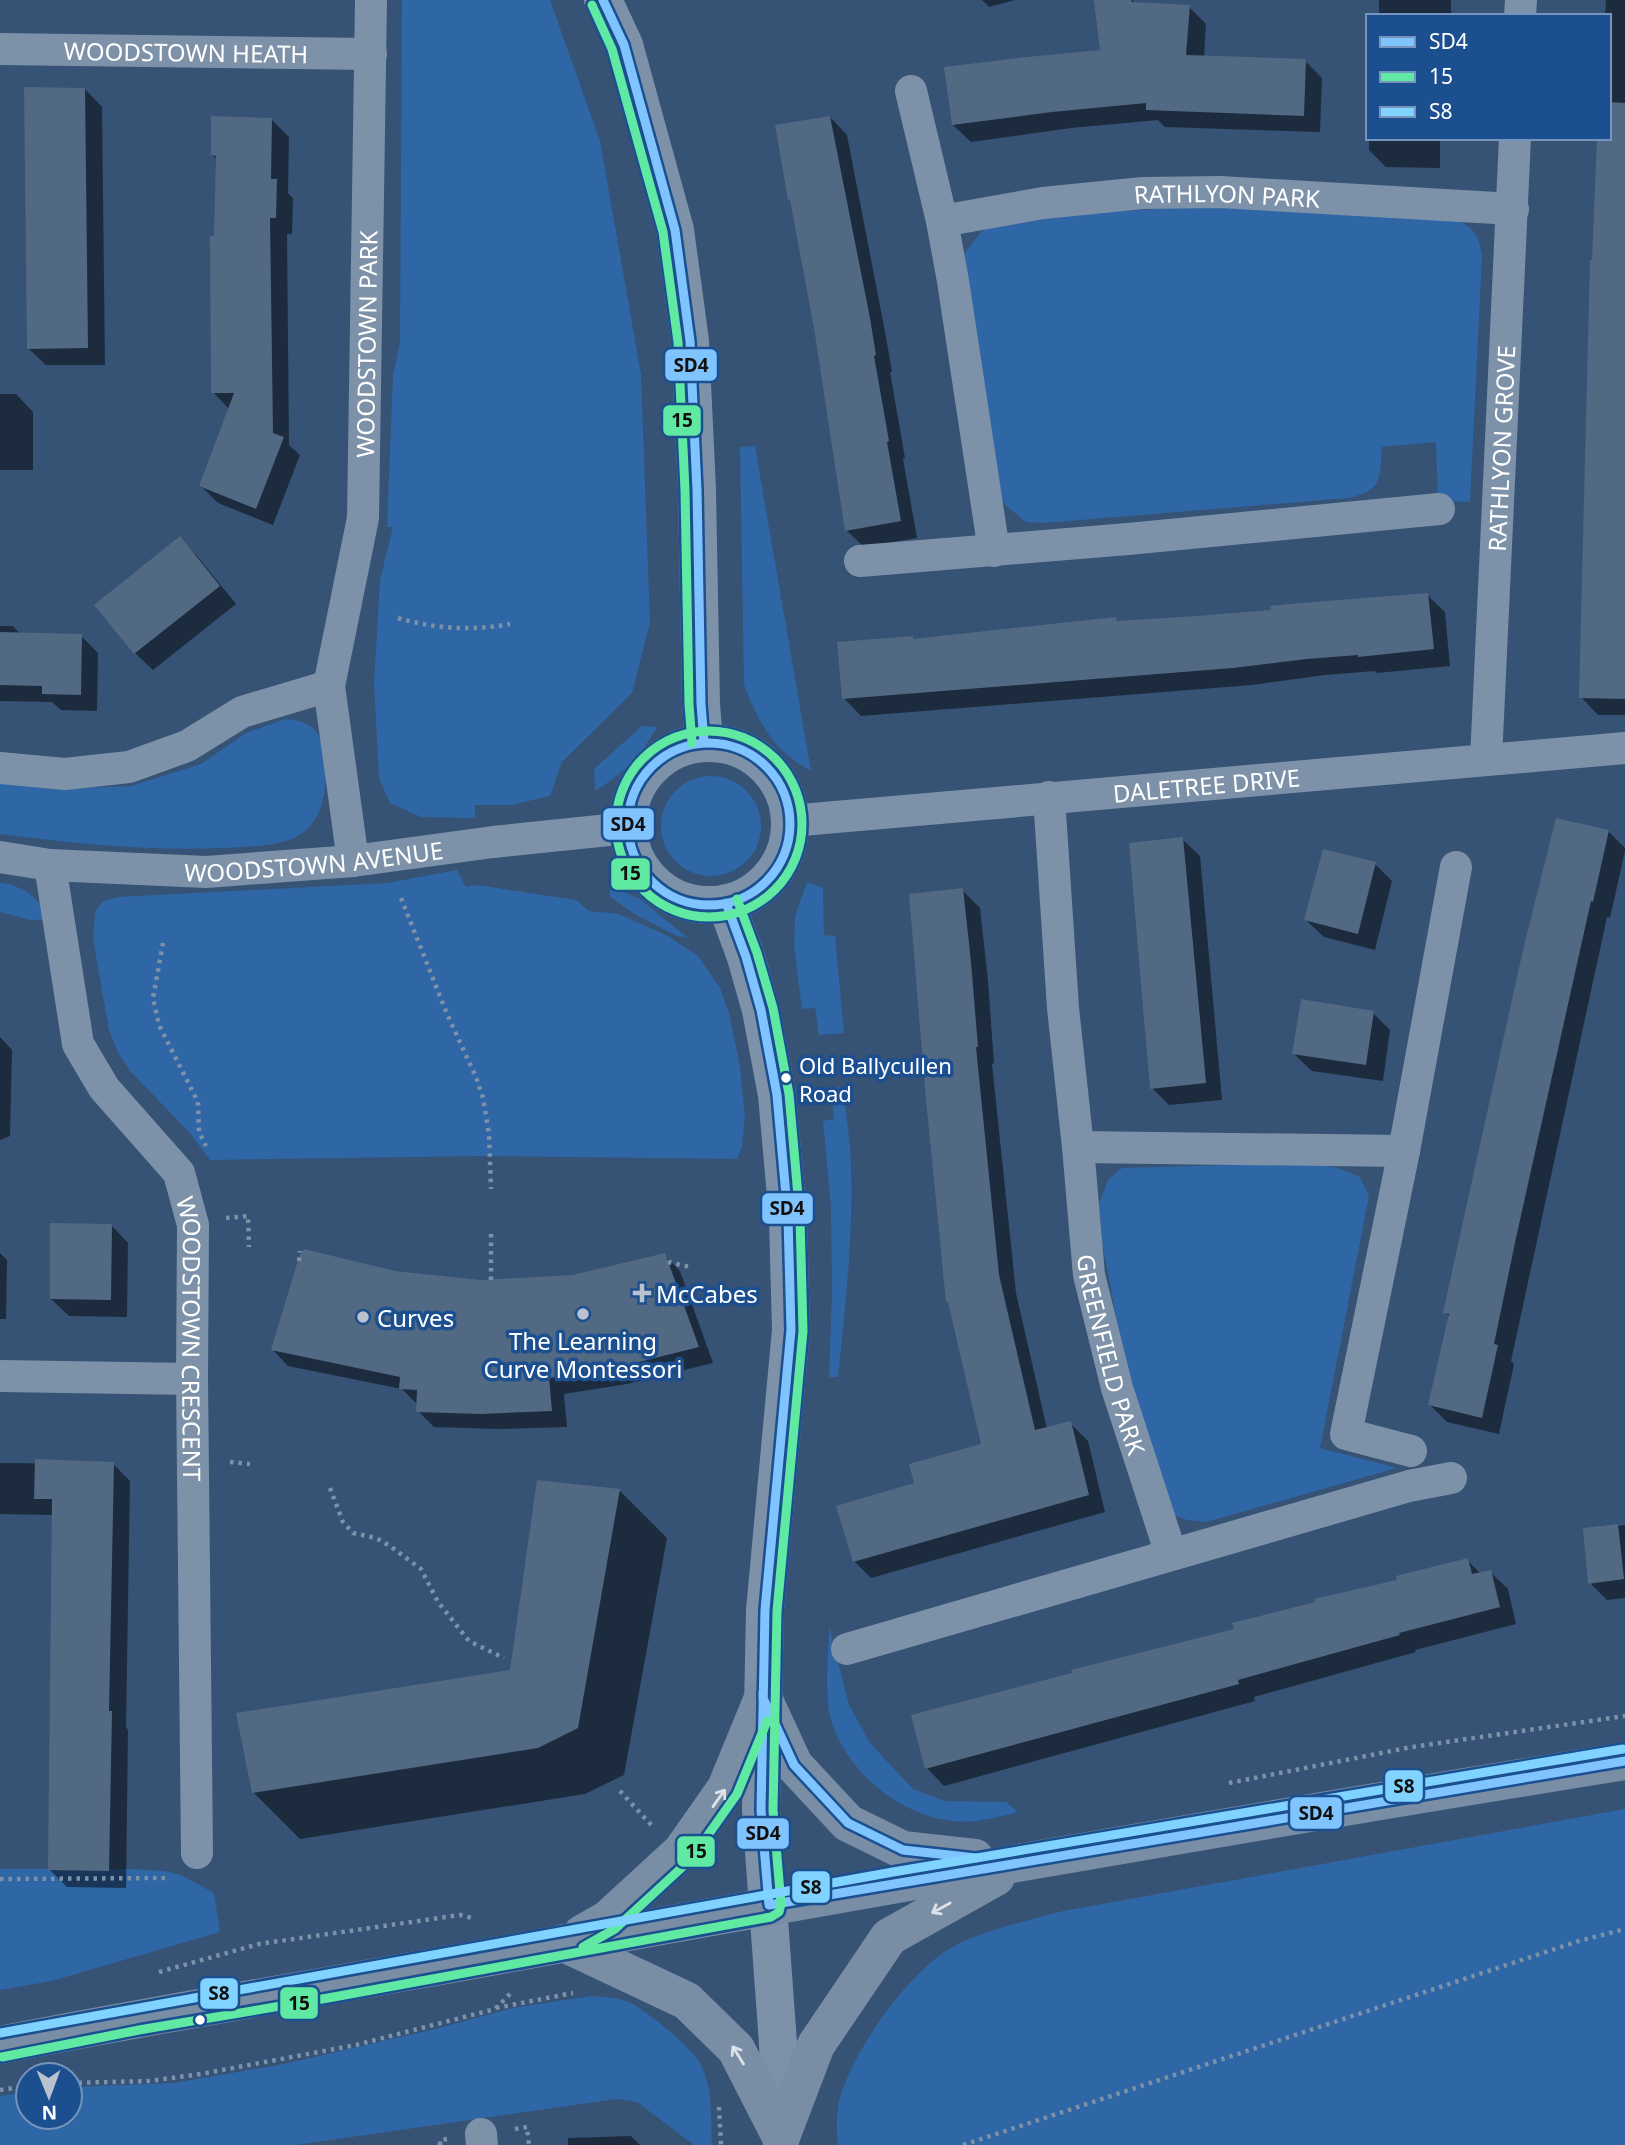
<svg xmlns="http://www.w3.org/2000/svg" width="1625" height="2145" font-family="'Noto Sans',sans-serif">
  <rect width="100%" height="100%" fill="#365274"/>
  <path fill="#2f66a5" d="M402,0h148l50,141 41,233 9,249 -18,70 -70,69 -12,34 -38,9h-37v13l-54,-1 -31,-14 -11,-25 -5,-95 6,-103 13,-53h-6l6,-152 7,-34z
    M1200,206l254,12c20,11 25,15 28,38l-12,246 -32,-1 -2,-59 -54,5c-3,32 2,43 -34,51l-304,25 -18,-1 -21,-17 -11,-25 -31,-225 19,-24 41,-13z
    M755,446l56,325c-38,-20 -52,-48 -67,-86l-4,-238z
    M285,719c10,1 21,2 29,10 8,8 9,20 10,30 5,34 -2,71 -38,82 -20,6 -43,6 -64,7 -74,3 -148,-4 -222,-14v-52l54,7 77,-3 70,-22 45,-31z
    M642,726l15,1c-17,30 -33,46 -62,64l-1,-22z
    M661 826a50 50 0 1 1 100 0a50 50 0 1 1-100 0Z
    M457,870l9,17 11,-2 99,15 13,11 30,3 47,21 32,21 22,32 9,25 11,54 5,50 -3,30 -5,12 -256,-3 -271,4 -21,-28 -59,-61 -12,-19 -9,-22 -16,-91 2,-27 7,-10 15,-5 270,-14z
    M807,882l16,6 1,47 11,1 9,97 -25,2 -4,-27 -13,1 -8,-62 1,-31z
    M0,883c24,2 40,16 51,37h-21l-30,-8z
    M610,886l30,13 48,39 -11,-2 -41,-21 -26,-18z
    M843,1087c2,19 5,39 7,59 5,76 -4,154 -12,231h-9l3,-85 -1,-84 -8,-87 11,-2 -3,-31z
    M1303,1163l35,5 22,9 9,19 -49,252 77,20 -191,54 -19,-2 -14,-5 -49,-157 -21,-111 -4,-43 9,-24 14,-12z
    M829,1626l20,79 21,38 43,46 32,12 61,1 12,10c-13,3 -28,7 -42,9 -61,7 -126,-42 -144,-98 -9,-26 -3,-69 -3,-97z
    M1625,1809v336h-787c-2,-16 -2,-32 2,-48 16,-51 69,-127 116,-152 31,-16 69,-23 102,-33z
    M0,1869h130l34,2 17,4 33,18 6,39 -168,49 -52,9z
    M591,1996c14,1 29,1 42,8 17,10 60,44 68,61 12,23 10,55 11,80h-18l-57,-43 -20,-3 -321,46h-296v-49l28,-4v25h42v-30l103,-4 111,-19 151,-35 78,-21z"/>
  <path fill="#0007" d="M982,0h33l-26,7z
    M1117,0h15l4,4 53,3 17,17 -2,33 101,4 17,17 -2,54 -155,-5 -7,-7 -87,8 -100,14 -18,-17 149,-73z
    M1379,0h72v16h-72z
    M1606,0h19v715h-27l-17,-18 28,-559v-122h-4z
    M85,89l17,18 3,258h-59l-18,-17z
    M830,117l17,18 39,202 6,35h-2l15,86 -2,1 14,79 -53,9 -18,-17 -22,-152 -32,-176 -3,-3z
    M272,120l17,17 -1,56 5,5 -1,36h-5l2,211 11,10 -27,70 -55,-22 -17,-17 29,-76 -17,-18 5,-232 -6,-5z
    M1369,138h71v30l-54,-1 -17,-17z
    M0,394h16l17,18v58h-33z
    M180,539l17,17 39,48 -83,66 -18,-17z
    M1427,595l18,17 5,54 -73,7 -2,-2 -50,4 -73,10 -391,31 -17,-18 68,-60 2,2 202,-21 3,4 78,-5z
    M0,626h13l8,9 60,1 17,17 -1,58 -36,-1 -9,-8 -52,-1z
    M1608,831l17,17v3l-15,67 -3,-1 -96,444 3,3 -15,70 -52,-12 -17,-17 20,-88 -5,-5z
    M1182,839l18,17 22,244 -53,5 -17,-17z
    M1375,864l17,17 -17,69 -51,-13 -18,-17z
    M962,890l18,18 8,73 6,82 -2,1 24,229 31,136 23,-6 18,18 17,71 -234,66 -17,-17 62,-77 68,-39z
    M1373,1013l17,17 -7,51 -71,-10 -18,-17z
    M0,1037l12,13 -2,86 -10,4z
    M111,1225l17,18 -1,74 -58,-1 -18,-17z
    M0,1253l7,7 -1,59h-6z
    M664,1255l16,16 33,92 -86,21 -63,10 3,33 -69,2 -64,-2 -16,-16 -1,-7 -15,-15 -114,-23 -15,-16 122,-77 85,9 93,-5z
    M0,1463l113,1 17,17 -4,246 2,3 -2,158 -59,-1 -17,-17 3,-355 -53,-1z
    M538,1482l82,9 47,47 -43,237 -39,19 -285,45 -47,-47 259,-120z
    M1625,1525v73l-18,2 -17,-17 -6,-53z
    M1467,1560l14,14 9,-2 18,17 8,35 -101,26 1,2 -162,45 1,4 -311,85 -17,-18 309,-138z
    M631,2136l9,9h-72v-7z"/>
  <path fill="#526984" d="M1094,0h37l1,2 58,3 -4,50 120,4 -2,57 -158,-6v-7l-94,9 -100,13 -8,-58 83,-10 73,-7z
    M24,87l61,1 3,260 -61,1z
    M1609,102l16,1v596l-46,-1 11,-438h2l5,-122h12z
    M211,116l61,2 -1,61h6l-1,39h-6l3,215 11,4 -28,72 -57,-23 35,-93h-23l-1,-157h4l2,-80 -5,-1z
    M830,116l40,202 6,37 -2,1 15,85 -2,1 14,79 -56,10 -31,-203 -24,-128h-2l-13,-75z
    M180,536l40,50 -86,68 -40,-49z
    M1428,593l6,56 -76,8v-2l-51,4 -74,9 -391,31 -5,-57 76,-6v3l203,-22 1,4 80,-5 74,-6 -1,-4 31,-3z
    M0,632l82,2 -1,61 -39,-1v-8l-42,-1z
    M1556,818l53,12 -16,72 -2,-1 -75,337 -22,106 4,1 -16,73 -54,-13 21,-91 -6,-1 19,-87 61,-276z
    M1183,837l23,246 -56,6 -21,-246z
    M1323,849l53,13 -18,72 -54,-14z
    M963,888l8,74 7,85h-2l23,228 36,155 36,-9 18,74 -236,67 -17,-56 78,-23 -5,-19 72,-20 -33,-142h-2l-20,-203 -17,-205z
    M1301,999l73,12 -8,54 -74,-11z
    M50,1223l62,1 -1,76 -61,-1z
    M304,1249l91,22 85,9 93,-5 92,-22 34,94 -88,22 -62,9 3,33 -71,3 -65,-2 1,-22 -18,-1 1,-12 -129,-27 28,-93z
    M35,1459l79,3 -5,249h3l-3,160 -61,-1 4,-371h-18z
    M537,1480l83,9 -42,239 -40,20 -286,45 -16,-80 274,-43z
    M1618,1524l6,55 -36,5 -5,-56z
    M1468,1558l4,16 19,-4 9,37 -101,26 1,2 -162,45 1,4 -314,85 -14,-54 161,-42 -1,-3 163,-41 -2,-6 83,-21 -1,-3 83,-19 -1,-4z"/>
  <g fill="none" stroke-linecap="round" stroke-linejoin="round">
    <path stroke="#7d92a8" stroke-width="4.5" stroke-dasharray="3.5 5" stroke-linecap="butt" d="M398,618c38,11 74,13 112,6
      M401,898l46,116 29,63 7,21 6,36 2,55
      M163,943l-10,55 6,27 39,77 1,30 7,14
      M226,1218l22,-2 1,31
      M299,1261l1,-10
      M668,1262l22,5
      M491,1280v-49
      M230,1462l20,2
      M330,1488l13,34 10,11 23,5 14,8 31,23 17,33 31,39 35,17
      M1229,1783l183,-36 213,-31
      M620,1791l33,36
      M0,1879l165,-1
      M159,1972l100,-28 201,-29 12,3
      M496,2008l77,-15
      M70,2083l79,-2 52,-7 155,-29 139,-36 15,-15
      M0,2090l28,-4
      M719,2107l2,38
      M515,2129l12,-2 2,18
      M440,2145v-5l7,-1
      M963,2145l616,-204 46,-12"/>
    <g stroke="#7d92a8" stroke-width="32">
      <path d="M1520,16l1,-16"/>
      <path id="s1" d="M0,49l371,5"/>
      <path d="M911,91l31,130 11,60 41,270"/>
      <path id="s2" d="M942,221l101,-18 100,-10 77,-1 293,17"/>
      <path d="M860,561l268,-22 311,-30"/>
      <path id="s3" d="M1486,760l29,-622"/>
      <path d="M0,768l65,6 64,-7 58,-21 55,-34 87,-26"/>
      <path id="s4" d="M1049,797l14,211 15,139 11,128 28,113 54,166"/>
      <path id="s5" d="M790,821l835,-73"/>
      <path id="s6" d="M0,857l50,8 156,7 147,-11 140,-19 135,-14"/>
      <path id="s7" d="M353,861l-24,-175 34,-168 8,-518"/>
      <path id="s8" d="M50,865l28,179 26,44 75,85 14,52 -1,154 5,474"/>
      <path d="M1078,1147l326,4"/>
      <path d="M0,1376l192,3"/>
      <path d="M1411,1451l-65,-17 58,-283 52,-284"/>
      <path d="M847,1649l562,-163 42,-8"/>
      <path d="M481,2134l1,11"/>
    </g>
    <path stroke="#7d92a8" stroke-width="38" d="M603,0l21,45 51,185 15,111 7,149 4,214 3,38
      M628 824a81 81 0 1 1 162 0a81 81 0 1 1-162 0Z
      M726,903l20,54 15,53 16,85 11,123 3,112 -26,280 -4,200 17,233 3,94"/>
    <path stroke="#798da4" stroke-width="38" d="M763,1698l31,67 54,58 55,27 72,8
      M582,1934l26,-15 74,-68 44,-63 37,-90
      M564,1943l123,58 49,48 45,88
      M0,2045c152,-30 305,-55 457,-82 389,-71 778,-139 1168,-202
      M781,2137l35,-92 73,-108 107,-60"/>
    <g stroke="#1b4f8f" stroke-width="14">
      <path id="bus-1" d="M603,0l21,45 51,185 15,111 7,149 4,214 3,38
        M628 824a81 81 0 1 1 162 0a81 81 0 1 1-162 0Z
        M726,903l20,54 15,53 16,85 11,123 3,112 -26,280 -4,200 8,95 856,-144
        M763,1692v6l31,67 54,58 55,27 73,8"/>
    </g>
    <g stroke="#1b4f8f" stroke-width="14">
      <path id="bus-2" d="M592,5l20,44 51,183 15,110 7,148 4,214 3,39
        M616 824a93 93 0 1 1 186 0a93 93 0 1 1-186 0Z
        M583,1947l32,-18 76,-70 46,-65 30,-73
        M2,2057l137,-27 189,-32 443,-81 8,-5 2,-8 -8,-94 4,-199 26,-280 -3,-113 -11,-124 -16,-86 -16,-55 -20,-54"/>
    </g>
    <g stroke="#1b4f8f" stroke-width="14">
      <path id="bus-3" d="M0,2033l893,-161 730,-123"/>
    </g>
    <use href="#bus-1" stroke="#80c4ff" stroke-width="9"/>
    <use href="#bus-2" stroke="#60e9a3" stroke-width="9"/>
    <use href="#bus-3" stroke="#80d3ff" stroke-width="9"/>
  </g>
  <defs><path id="oneway-shaft" d="M-6 0H5M1.5-3L5.5 0L1.5 3" fill="none" stroke-width="1.6" stroke-linecap="round" stroke-linejoin="round" transform="scale(1.75)"/></defs>
  <g stroke="#dee2e8">
    <use href="#oneway-shaft" transform="translate(719 1798) rotate(-55)"/>
    <use href="#oneway-shaft" transform="translate(941 1908) rotate(151)"/>
    <use href="#oneway-shaft" transform="translate(738 2055) rotate(-122)"/>
  </g>
  <g fill="#fff" stroke="#1b4f8f" stroke-width="2.5">
    <circle cx="786" cy="1078" r="6"/>
    <circle cx="200" cy="2020" r="6"/>
  </g>
  <g fill="#b9c2ce" stroke="#1b4f8f" stroke-width="2.5">
    <path d="M638.5 1282.5h7v7h7v7h-7v7h-7v-7h-7v-7h7z"/>
    <circle cx="583" cy="1314" r="7"/>
    <circle cx="363" cy="1317" r="7"/>
  </g>
  <g text-anchor="middle" dominant-baseline="central" stroke-width="7" stroke-linejoin="round" paint-order="stroke">
    <g font-size="22" fill="#fff" stroke="#1b4f8f" text-anchor="start">
      <text x="799" y="1065">Old Ballycullen<tspan x="799" dy="28">Road</tspan></text>
    </g>
    <g font-size="24" fill="#fff" stroke="#1b4f8f">
      <text stroke="none"><textPath href="#s1" startOffset="186">WOODSTOWN HEATH</textPath></text>
      <text stroke="none"><textPath href="#s2" startOffset="287">RATHLYON PARK</textPath></text>
      <text stroke="none"><textPath href="#s7" startOffset="522">WOODSTOWN PARK</textPath></text>
      <text stroke="none"><textPath href="#s3" startOffset="312">RATHLYON GROVE</textPath></text>
      <text stroke="none"><textPath href="#s5" startOffset="418">DALETREE DRIVE</textPath></text>
      <text stroke="none"><textPath href="#s6" startOffset="315">WOODSTOWN AVENUE</textPath></text>
      <text stroke="none"><textPath href="#s8" startOffset="513">WOODSTOWN CRESCENT</textPath></text>
      <text stroke="none"><textPath href="#s4" startOffset="562">GREENFIELD PARK</textPath></text>
    </g>
    <g font-size="24" fill="#fff" stroke="#1b4f8f" text-anchor="start">
      <text x="656" y="1293">McCabes</text>
      <text x="377" y="1317">Curves</text>
      <text x="583" y="1340" text-anchor="middle">The Learning<tspan x="583" dy="28">Curve Montessori</tspan></text>
    </g>
  </g>
  <g stroke="#1b4f8f" stroke-width="2.5">
    <rect x="664" y="348" width="54" height="34" rx="7" fill="#80c4ff"/>
    <rect x="662" y="404" width="40" height="33" rx="7" fill="#60e9a3"/>
    <rect x="602" y="807" width="53" height="34" rx="7" fill="#80c4ff"/>
    <rect x="610" y="857" width="41" height="34" rx="7" fill="#60e9a3"/>
    <rect x="761" y="1192" width="53" height="33" rx="7" fill="#80c4ff"/>
    <rect x="1384" y="1769" width="40" height="34" rx="7" fill="#80d3ff"/>
    <rect x="1289" y="1796" width="54" height="34" rx="7" fill="#80c4ff"/>
    <rect x="736" y="1817" width="54" height="33" rx="7" fill="#80c4ff"/>
    <rect x="676" y="1835" width="40" height="33" rx="7" fill="#60e9a3"/>
    <rect x="791" y="1870" width="40" height="34" rx="7" fill="#80d3ff"/>
    <rect x="199" y="1977" width="40" height="33" rx="7" fill="#80d3ff"/>
    <rect x="279" y="1986" width="40" height="34" rx="7" fill="#60e9a3"/>
  </g>
  <g font-size="19" text-anchor="middle" font-weight="bold" fill="#111">
    <text x="691" y="372">SD4</text>
    <text x="682" y="427">15</text>
    <text x="628" y="831">SD4</text>
    <text x="630" y="880">15</text>
    <text x="787" y="1215">SD4</text>
    <text x="1404" y="1793">S8</text>
    <text x="1316" y="1820">SD4</text>
    <text x="763" y="1840">SD4</text>
    <text x="696" y="1858">15</text>
    <text x="811" y="1894">S8</text>
    <text x="219" y="2000">S8</text>
    <text x="299" y="2010">15</text>
  </g>
  <rect x="1366" y="14" width="245" height="126" fill="#1b4f8f" stroke="#7695bc" stroke-width="2"/>
  <rect x="1380" y="37" width="35" height="10" fill="#80c4ff" stroke="#7695bc" stroke-width="2"/>
  <text x="1429" y="49" font-size="21" fill="#ffffff">SD4</text>
  <rect x="1380" y="72" width="35" height="10" fill="#60e9a3" stroke="#7695bc" stroke-width="2"/>
  <text x="1429" y="84" font-size="21" fill="#ffffff">15</text>
  <rect x="1380" y="107" width="35" height="10" fill="#80d3ff" stroke="#7695bc" stroke-width="2"/>
  <text x="1429" y="119" font-size="21" fill="#ffffff">S8</text>
  <g transform="translate(49 2096) rotate(179)"><circle r="33" fill="#1b4f8f" stroke="#7695bc" stroke-width="2"/>
  <path d="M0-5L12 26L0 18L-12 26Z" fill="#b9c2ce"/>
  <text y="-10" font-size="19" font-weight="bold" text-anchor="middle" fill="#ffffff">N</text>
  </g>
</svg>
